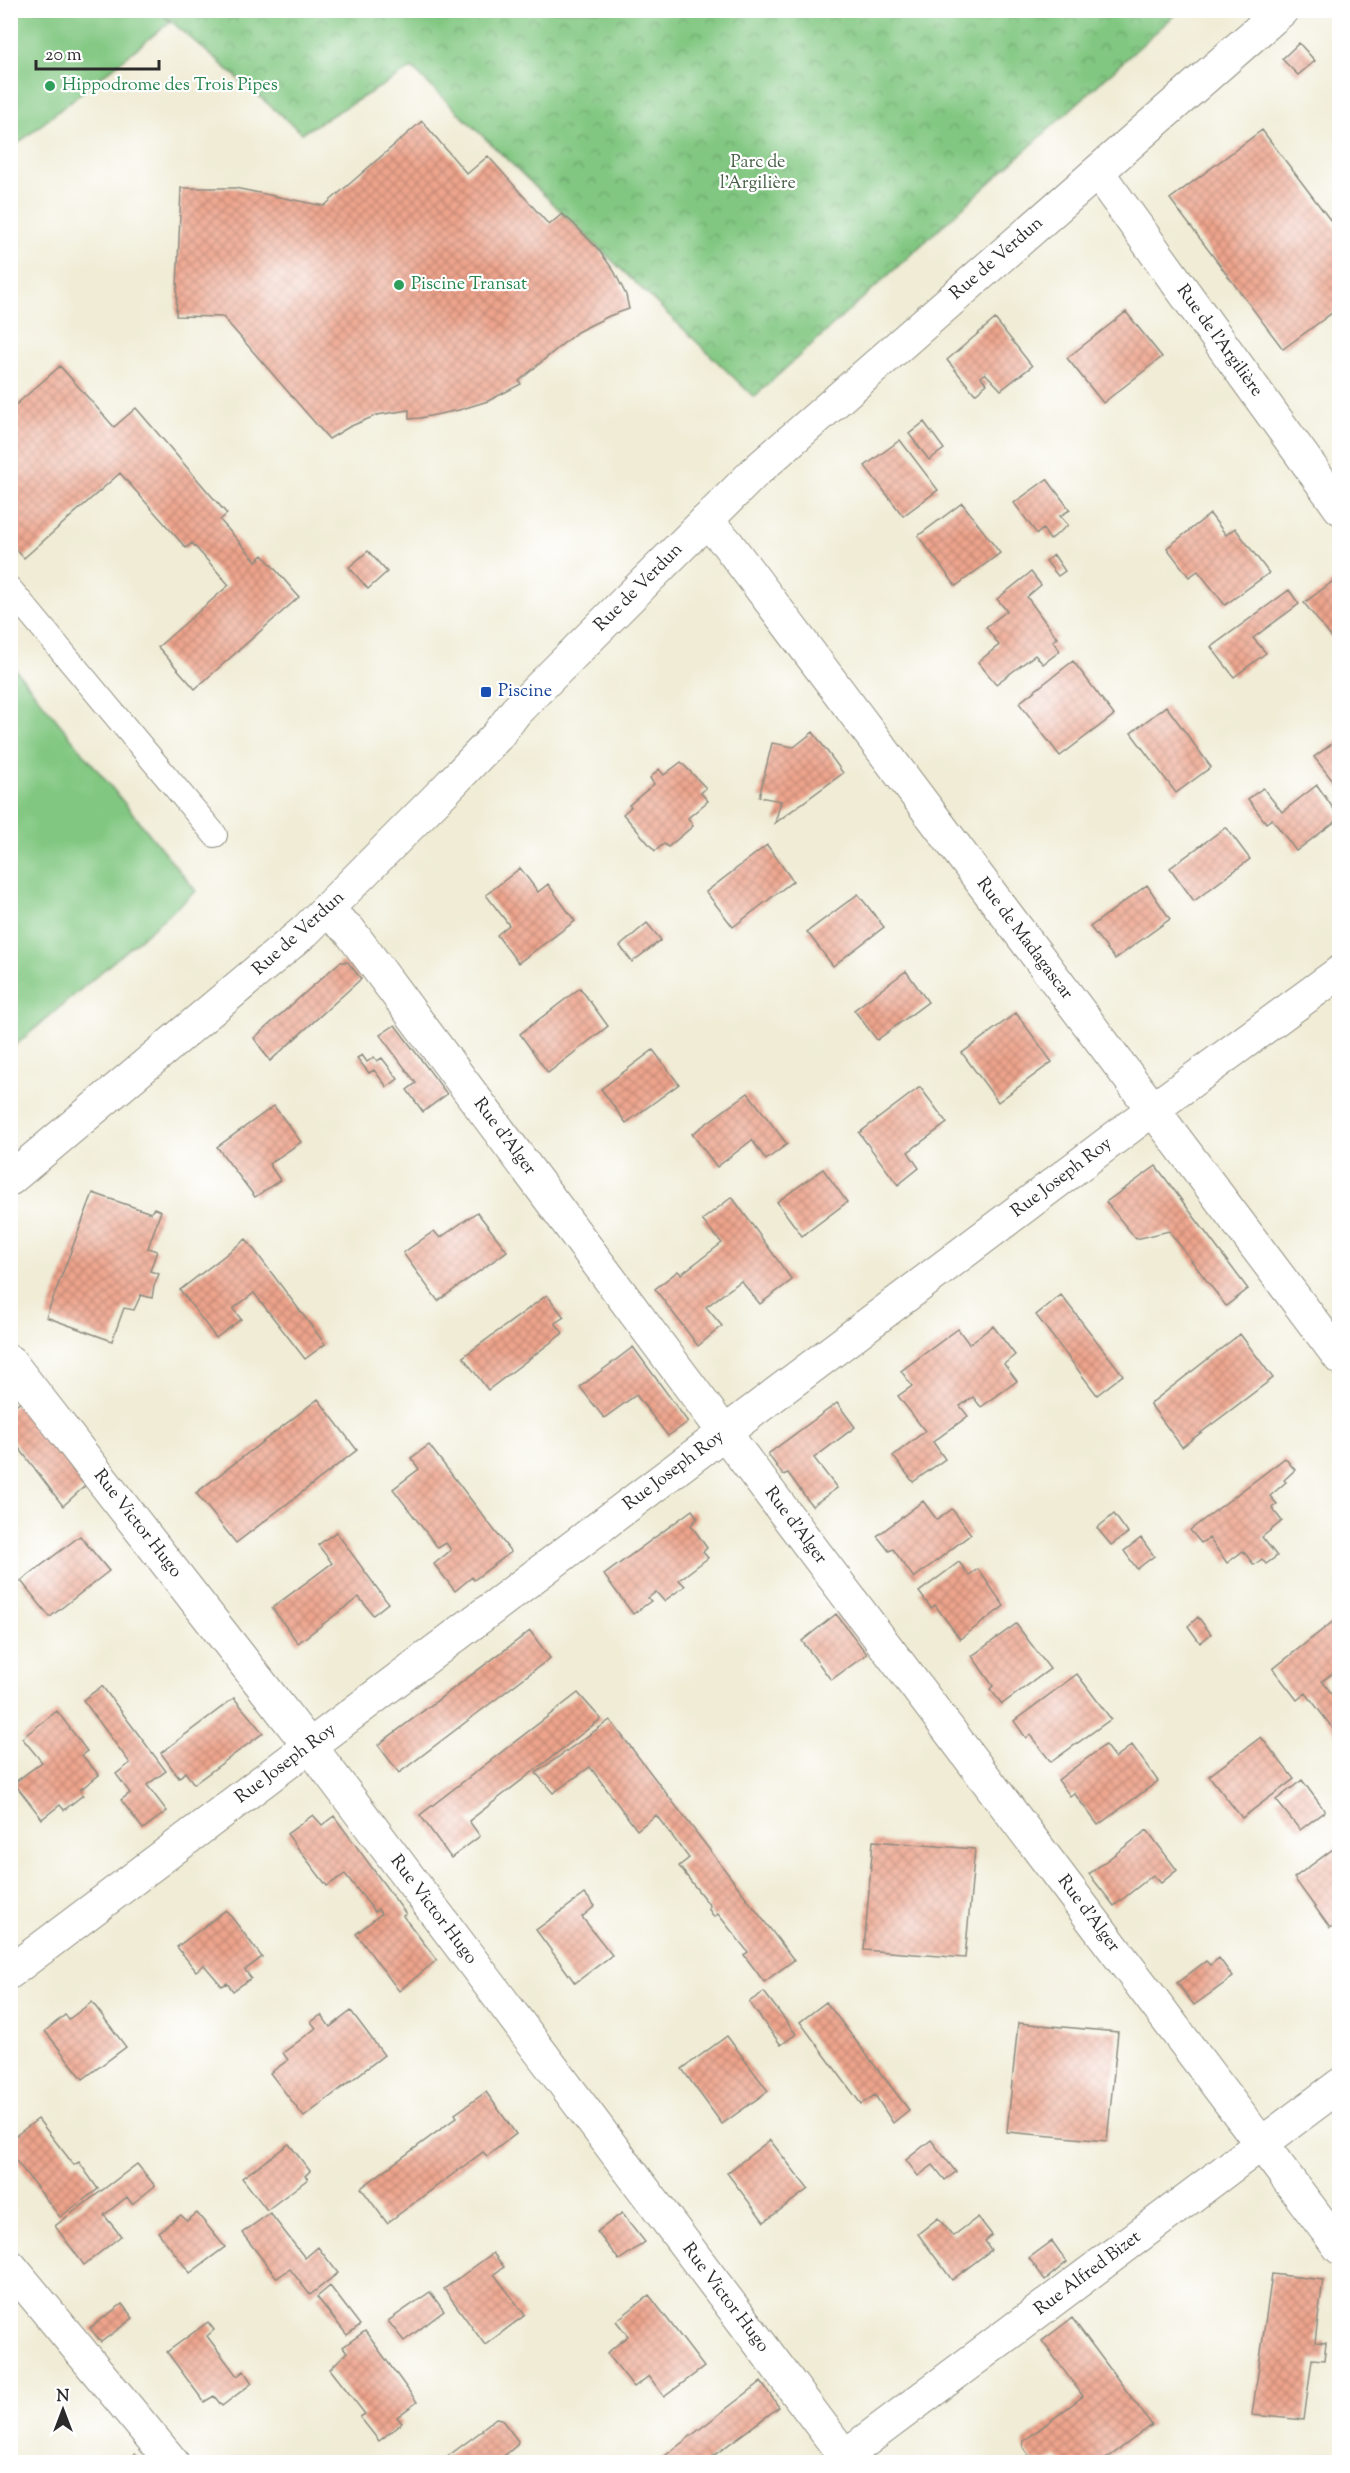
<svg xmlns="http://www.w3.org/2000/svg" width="1350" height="2473" font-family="'Sorts Mill Goudy',serif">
  <defs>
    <pattern id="park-crowns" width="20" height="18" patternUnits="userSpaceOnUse" patternTransform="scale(1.5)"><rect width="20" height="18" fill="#81c781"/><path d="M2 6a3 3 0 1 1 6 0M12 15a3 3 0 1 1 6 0" fill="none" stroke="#6aa26a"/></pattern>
    <pattern id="building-cross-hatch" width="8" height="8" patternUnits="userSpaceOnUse" patternTransform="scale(1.5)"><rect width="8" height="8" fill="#eea48c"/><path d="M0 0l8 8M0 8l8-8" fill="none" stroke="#c18673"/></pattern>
  </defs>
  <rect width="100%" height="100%" fill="#fff"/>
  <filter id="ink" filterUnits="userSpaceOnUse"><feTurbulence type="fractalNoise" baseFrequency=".0167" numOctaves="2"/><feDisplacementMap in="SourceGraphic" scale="12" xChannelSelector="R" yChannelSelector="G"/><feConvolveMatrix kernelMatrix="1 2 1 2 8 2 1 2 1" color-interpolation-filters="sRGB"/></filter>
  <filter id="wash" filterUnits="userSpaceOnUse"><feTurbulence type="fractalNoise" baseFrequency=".008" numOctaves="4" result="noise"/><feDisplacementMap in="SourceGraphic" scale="24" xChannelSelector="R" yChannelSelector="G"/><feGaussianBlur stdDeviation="1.35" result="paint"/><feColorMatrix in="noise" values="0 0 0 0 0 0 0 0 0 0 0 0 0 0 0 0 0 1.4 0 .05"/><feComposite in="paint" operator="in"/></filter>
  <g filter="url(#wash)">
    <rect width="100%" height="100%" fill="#f0ecd5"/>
    <path fill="url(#park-crowns)" stroke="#567956" stroke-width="1.5" d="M159,11h1020l-425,386 -342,-329 -110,65z"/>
    <path fill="#81c781" stroke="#567956" stroke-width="1.5" d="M11,10l148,1 11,11 -159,127z
      M11,664l185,227 -185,158h-1z"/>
    <g id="blocks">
      <path fill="url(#building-cross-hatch)" d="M1299,43l16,18 -17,14 -16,-16z
        M422,121l45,53 21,-18 61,69 13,-11 11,9 25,26 16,22 12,24 3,14 -20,7 -32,16 -58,49 2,3 -33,17 -29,9 -39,8 -11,1v-9l-32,5 -28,12 -20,12 -106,-122 -47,-1 5,-128h54l89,18z
        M1262,130l78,103v74l-57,42 -113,-150z
        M1126,312l36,45 -59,46 -36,-45z
        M995,319l37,47 -31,24 -16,-17 -4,4 6,7 -12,10 -28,-34z
        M60,366l54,61 22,-19 91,106 -7,6 36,41 7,-6 36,42 -104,92 -37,-42 71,-62 -37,-42 -6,5 -66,-75 -96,85 -14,-15v-133z
        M924,422l20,27 -15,11 -20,-26z
        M900,440l38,50 -35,26 -38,-50z
        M1047,479l23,31 -10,6 8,9 -18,15 -7,-11 -6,5 -23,-31z
        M962,503l38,50 -44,33 -38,-50z
        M1210,514l16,21 9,-7 34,45 -44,32 -27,-34 -9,6 -22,-29z
        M368,551l19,21 -19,17 -19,-22z
        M1054,555l11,16 -7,5 -12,-15z
        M1031,572l10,13 -14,12 30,41 -4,3 7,10 -17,13 -8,-9 -39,29 -18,-22 21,-17 -13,-18 21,-16 -10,-12z
        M1340,576v72l-36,-45z
        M1289,590l10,14 -46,34 13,15 -32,24 -23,-30z
        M1073,661l41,54 -54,41 -41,-53z
        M1166,706l45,61 -35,26 -45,-60z
        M813,732l30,41 -68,50 6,-22 -22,-4 13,-54 22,4z
        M1340,738v52l-26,-33z
        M681,762l25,26 -5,5 7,8 -20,17 5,8 -25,21 -4,-3 -9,7 -32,-37 8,-7 -2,-2 25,-21 -4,-6 9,-9 5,6z
        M1317,785l23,33 -44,33 -24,-32 -6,4 -18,-24 15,-11 19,24z
        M1226,827l24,32 -56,42 -24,-33z
        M767,845l26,36 -60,46 -27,-35z
        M520,868l18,24 10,-8 27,37 -57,42 -21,-28 12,-10 -23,-30z
        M1147,885l23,34 -55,40 -25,-32z
        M858,894l26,33 -51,39 -26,-34z
        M647,923l14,17 -29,22 -12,-16z
        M340,962h8l13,17 -91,82 -16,-23z
        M906,971l22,31 -51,38 -23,-30z
        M580,988l28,38 -60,47 -28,-39z
        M1016,1013l36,49 -54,40 -36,-49z
        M395,1025l52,69 -24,18 -16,-22 9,-7 -36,-48z
        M653,1050l26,34 -53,39 -25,-34z
        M362,1055l5,7 7,-5 3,4 5,-3 16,21 -11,8 -13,-17 -5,3 -12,-15z
        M920,1087l27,36 -39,29 11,16 -21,17 -39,-52z
        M748,1093l39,51 -21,16 -14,-20 -35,27 -25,-33z
        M274,1106l27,36 -32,22 11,16 -25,17 -38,-50z
        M1156,1166l92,123 -22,17 -57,-75 -33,8 -30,-37z
        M823,1169l24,33 -45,34 -25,-34z
        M93,1193l58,20 3,-5 7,3 -13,37 9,3 -7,20 9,3 -5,12 -2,12 -11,-3 -7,15 -10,-2 -12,33 -66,-24z
        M732,1197l60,83 -32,24 -19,-23 -35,26 16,19 -24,20 -43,-57 23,-18 3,3 41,-31 -20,-23z
        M477,1212l30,39 -69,50 -35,-48 31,-22 6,7z
        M246,1239l79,105 -20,15 -51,-66 -21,16 8,10 -25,19 -36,-48z
        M547,1295l17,22 -9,6 8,10 -75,57 -25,-33z
        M1061,1295l62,80 -26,20 -61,-80z
        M993,1326l22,29 -11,9 13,17 -36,26 -8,-10 -13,9 8,10 -35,26 12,17 -32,23 -20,-26 32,-25 -27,-35 14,-10 -11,-15 57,-42 11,15z
        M1240,1334l33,44 -91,69 -32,-43z
        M633,1347l55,75 -20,14 -32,-41 -32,23 -24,-31z
        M318,1399l39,51 -121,93 -40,-50z
        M21,1401l64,85 -22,20 -50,-66 -3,2v-33z
        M837,1403l18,24 -41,31 23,30 -25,18 -24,-33 -5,2 -15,-21z
        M429,1445l82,107 -37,28 -2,-3 -17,14 -21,-27 17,-14 -5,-7 -8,5 -45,-59 26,-20 -8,-11z
        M1285,1458l10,12 -11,10 2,2 -16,14 7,8 -5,4 10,13 -20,16 15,19 -11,8 -4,-5 -8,6 -11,-14 -16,12 -18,-25 -8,5 -11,-13z
        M923,1501l14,19 15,-11 19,25 -57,44 -21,-29 -4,2 -12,-15z
        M692,1510l6,8 -7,7 16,23 -4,4 5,6 -29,22 6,6 -21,15 -8,-9 -8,6 3,3 -18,13 -29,-39z
        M1114,1514l14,19 -17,12 -14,-17z
        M336,1532l52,71 -15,12 -14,-18 -61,46 -26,-35 60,-45 -14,-18z
        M80,1536l29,35 -59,46 -29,-36z
        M1141,1538l13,18 -17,13 -13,-18z
        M959,1562l10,13 9,-6 26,37 -44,33 -25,-34 -4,3 -12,-16z
        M10,1572l9,10 -9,7z
        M836,1614l31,40 -36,26 -29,-39z
        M1340,1616v52l-18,13 18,24v33l-34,-45 -9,7 -24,-31z
        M1198,1617l13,17 -11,9 -12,-17z
        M1016,1624l34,45 -48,35 -12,-15 3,-3 -21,-30z
        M530,1631l20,27 -151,115 -21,-28z
        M1077,1674l34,45 -60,43 -21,-27 -4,3 -12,-17z
        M102,1686l64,85 -19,14 20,26 -24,18 -22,-29 9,-7 -14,-19 14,-11 -47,-63z
        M578,1693l23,26 -132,102 11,15 -29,22 -31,-43z
        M234,1698l29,35 -69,51 -9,-12 -6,6 -18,-25z
        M57,1711l30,40 -5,4 17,20 -19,15 3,5 -19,15 -4,-5 -18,14 -28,-36 28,-21 -20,-24z
        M610,1720l184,240 -30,22 -20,-27 4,-3 -30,-38 -4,3 -6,-9 2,-2 -31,-40 10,-8 -33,-43 -19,15 -47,-63 -37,26 -17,-20z
        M1261,1737l33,42 -52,39 -33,-42z
        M1105,1745l10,13 17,-13 26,36 -60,44 -24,-32 -4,3 -12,-16z
        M1302,1780l23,31 -25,19 -24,-30z
        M313,1815l9,10 12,-9 72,98 -3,2 34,44 -38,31 -43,-57 25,-20 -3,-5 -3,3 -30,-38 -18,12 -40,-52z
        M1147,1830l30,40 -16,13 -8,-8 -39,31 -25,-32z
        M873,1841l102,8 -10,109 -101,-8z
        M1340,1844v76l-10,8 -36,-50z
        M585,1894l10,12 -13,11 30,38 -37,28 -39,-53z
        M226,1910l36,47 -17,13 6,8 -18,13 -6,-8 -5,3 -18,-21 -8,6 -19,-24z
        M1219,1958l14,19 -39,28 -17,-22 29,-22 4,4z
        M764,1992l32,42 -15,11 -32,-43z
        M92,2002l34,45 -43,32 -38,-48 20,-16 4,4z
        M826,2002l83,108 -16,13 -18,-28 -14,9 -61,-82z
        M351,2011l33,44 -80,62 -34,-44 18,-13 -5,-7 33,-25 -5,-6 10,-7 9,12z
        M1018,2023l100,9 -11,109 -100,-9z
        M727,2036l41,55 -46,33 -40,-55z
        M486,2092l30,42 -29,22 -4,-4 -96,71 -26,-35 96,-71 -2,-3z
        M38,2119l36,46 5,-3 19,27 -38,28 -50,-64v-13z
        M770,2140l38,49 -44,33 -37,-49z
        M931,2140l25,32 -11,8 -12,-15 -15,11 -12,-16z
        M289,2144l21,27 -5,5 3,3 -41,31 -25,-32z
        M137,2164l18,22 -23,18 -5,-7 -23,18 17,21 -37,29 -29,-39z
        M197,2213l28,34 -35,26 -32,-41 23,-17 6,6z
        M270,2213l35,45 13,-11 20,26 -28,22 -20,-26 -13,9 -35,-45z
        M622,2213l23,29 -26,18 -22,-28z
        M978,2217l14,18 -7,6 6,9 -39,30 -34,-46 20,-16 15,18z
        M1052,2241l15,21 -22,18 -16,-22z
        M493,2253l11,14 -10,7 31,41 -40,30 -41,-56z
        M1272,2274l51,6 -8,62 11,1 -2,17 -12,-1 -8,61 -52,-5z
        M330,2286l30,39 -13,10 -30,-38z
        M430,2292l14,19 -40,30 -16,-20z
        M649,2295l55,72 -40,30 -15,-21 -15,11 -27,-34 21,-17 -12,-15z
        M122,2304l11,14 -32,24 -11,-14z
        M1072,2318l80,107 -50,37h-40l-5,-6 -10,6h-14l-10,-15 1,-6 59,-45 -41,-55z
        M208,2322l6,8 -7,6 30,40 7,-5 8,12 -30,23 -8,-10 -10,6 -37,-50z
        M365,2331l52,71 -20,15 5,6 -23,18 -19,-24 5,-3 -35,-45 17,-17 -4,-5z
        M761,2382l18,25 -74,55h-48z
        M496,2418l5,1 17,22 -1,4 -13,11 5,6h-69l43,-32 -1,-1z
        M135,2454l7,8h-18z"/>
    </g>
  </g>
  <g filter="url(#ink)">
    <use href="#blocks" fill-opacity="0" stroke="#8e8c80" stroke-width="1.5"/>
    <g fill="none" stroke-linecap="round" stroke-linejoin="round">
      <g stroke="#8e8c80" stroke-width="26">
        <path id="lane" d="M10,589l205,246"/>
      </g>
      <g stroke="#8e8c80" stroke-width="35">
        <path id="street" d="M1098,173l242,335
          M706,521l20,21 614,816
          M326,911l23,19 390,522 601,796
          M10,1362l315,404 524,696
          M10,1972l1142,-862 188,-138
          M10,2266l162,196
          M837,2462l503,-377"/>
      </g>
      <g stroke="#8e8c80" stroke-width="35">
        <path id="secondary" d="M10,1179l295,-248 140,-141 52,-54 19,-25 239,-239 527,-462"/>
      </g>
      <use href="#lane" stroke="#fff" stroke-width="24"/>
      <use href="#street" stroke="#fff" stroke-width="33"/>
      <use href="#secondary" stroke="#fff" stroke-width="33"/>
    </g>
  </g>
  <g fill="#2e9e5b" stroke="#fff" stroke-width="2">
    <circle cx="50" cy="86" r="6"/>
    <circle cx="399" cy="285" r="6"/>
  </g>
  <rect fill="#1a4fb4" stroke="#fff" stroke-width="2" x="480" y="686" width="12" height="12" rx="3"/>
  <g text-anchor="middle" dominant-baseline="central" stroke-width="4.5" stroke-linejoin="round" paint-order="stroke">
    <g font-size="18" fill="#27864d" stroke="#fff" text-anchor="start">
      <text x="62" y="86">Hippodrome des Trois Pipes</text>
      <text x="411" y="285">Piscine Transat</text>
    </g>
    <g font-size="18" fill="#496249" stroke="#fff">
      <text x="758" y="163">Parc de<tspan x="758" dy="21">l'Argilière</tspan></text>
    </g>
    <g font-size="18" fill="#2b2b2b" stroke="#fff">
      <text transform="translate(997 259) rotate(-41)">Rue de Verdun</text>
      <text transform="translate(1219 341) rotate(54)">Rue de l'Argilière</text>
      <text transform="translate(639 588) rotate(-45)">Rue de Verdun</text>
      <text transform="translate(299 934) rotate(-42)">Rue de Verdun</text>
      <text transform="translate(1024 939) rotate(53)">Rue de Madagascar</text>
      <text transform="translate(504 1137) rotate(53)">Rue d'Alger</text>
      <text transform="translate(1062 1178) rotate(-37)">Rue Joseph Roy</text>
      <text transform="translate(674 1471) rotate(-37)">Rue Joseph Roy</text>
      <text transform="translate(137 1524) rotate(52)">Rue Victor Hugo</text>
      <text transform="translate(795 1526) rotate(53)">Rue d'Alger</text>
      <text transform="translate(286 1764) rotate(-37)">Rue Joseph Roy</text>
      <text transform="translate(433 1910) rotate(53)">Rue Victor Hugo</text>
      <text transform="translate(1088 1914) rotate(53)">Rue d'Alger</text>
      <text transform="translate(1088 2274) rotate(-37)">Rue Alfred Bizet</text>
      <text transform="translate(725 2298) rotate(53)">Rue Victor Hugo</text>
    </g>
    <g font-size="18" fill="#164399" stroke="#fff" text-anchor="start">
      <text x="498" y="692">Piscine</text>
    </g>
  </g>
  <rect width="1350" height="2473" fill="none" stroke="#fff" stroke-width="36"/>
  <g transform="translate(63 2410)" stroke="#ffffff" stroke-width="4.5" paint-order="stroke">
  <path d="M0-4.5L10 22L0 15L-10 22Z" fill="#2b2b2b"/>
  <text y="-9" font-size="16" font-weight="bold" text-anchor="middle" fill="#2b2b2b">N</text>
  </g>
  <path d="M36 60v9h123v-9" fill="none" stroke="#2b2b2b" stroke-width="3"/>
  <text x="45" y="60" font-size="18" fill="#2b2b2b" stroke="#ffffff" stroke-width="4.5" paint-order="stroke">20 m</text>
</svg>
